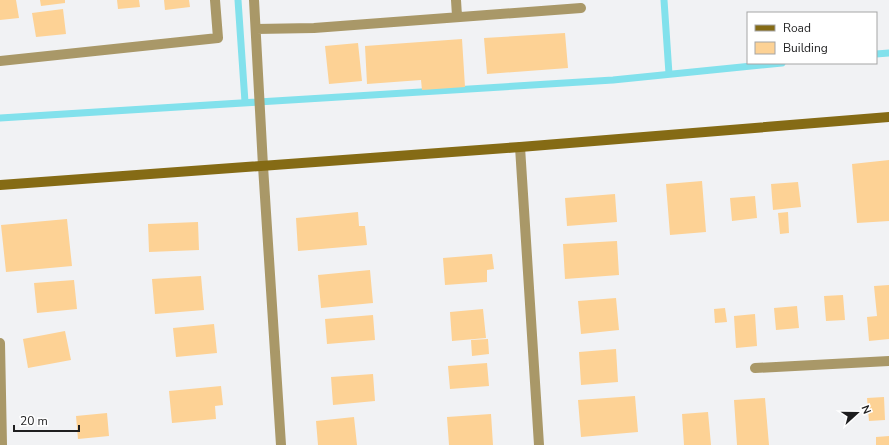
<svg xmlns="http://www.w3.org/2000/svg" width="889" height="445" font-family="'Nunito Sans',sans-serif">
  <rect width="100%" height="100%" fill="#f1f2f4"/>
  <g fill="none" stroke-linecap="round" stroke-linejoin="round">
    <path stroke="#82e1ec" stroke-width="7" d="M238,0l7,102
      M664,0l5,74
      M876,54l13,-1
      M0,118l613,-38 169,-17"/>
  </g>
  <path fill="#fdd295" d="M0,0h16l3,18 -19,2z
    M40,0h25v3l-24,3z
    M117,0h22l1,7 -22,2z
    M164,0h25l1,7 -25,3z
    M63,9l3,25 -30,3 -4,-24z
    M565,33l3,35 -81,6 -3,-36z
    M462,39l3,48 -43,3 -1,-10 -54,4 -2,-38z
    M358,43l4,38 -33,3 -4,-38z
    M889,160v61l-32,2 -5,-59z
    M702,181l4,51 -36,3 -4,-51z
    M798,182l3,25 -28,3 -2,-26z
    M615,194l2,28 -50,4 -2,-28z
    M755,196l2,22 -25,3 -2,-23z
    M358,212l1,14h6l2,19 -69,6 -2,-33z
    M788,212l1,21 -9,1 -2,-21z
    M67,219l5,47 -66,6 -5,-47z
    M198,222l1,28 -50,2 -1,-28z
    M617,241l2,34 -54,4 -2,-35z
    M492,254l2,15 -7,1v12l-42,3 -2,-27z
    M370,270l3,33 -52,5 -3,-33z
    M201,276l3,34 -49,4 -3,-35z
    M74,280l3,29 -40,4 -3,-30z
    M889,285v54l-20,2 -2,-24 10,-1 -3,-30z
    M843,295l2,25 -19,1 -2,-25z
    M616,298l3,32 -38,4 -3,-33z
    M797,306l2,22 -23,2 -2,-22z
    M725,308l2,14 -12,1 -1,-14z
    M483,309l3,29 -34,3 -2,-29z
    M755,314l2,32 -21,2 -2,-32z
    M373,315l2,25 -48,4 -2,-25z
    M214,324l3,29 -41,4 -3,-29z
    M65,331l6,29 -43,8 -5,-29z
    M488,339l1,15 -17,2 -1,-16z
    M616,349l2,33 -37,3 -2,-33z
    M487,363l2,23 -39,3 -2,-23z
    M373,374l2,27 -42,4 -2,-28z
    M221,386l2,19 -8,1 1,13 -44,4 -3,-32z
    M635,396l3,36 -57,5 -3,-37z
    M884,397l1,23 -16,1 -2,-23z
    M765,398l4,47h-32l-3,-45z
    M708,412l3,33h-27l-2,-31z
    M107,413l2,23 -31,3 -2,-23z
    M491,414l2,31h-44l-2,-28z
    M354,417l3,28h-39l-2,-24z
    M889,436v9h-13v-8z"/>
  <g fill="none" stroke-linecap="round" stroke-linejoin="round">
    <path stroke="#a99868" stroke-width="10" d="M755,368l134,-7"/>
    <path stroke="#a99868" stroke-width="10" d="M254,0l9,166 18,279
      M456,0l1,16
      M256,29l58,-1 267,-20
      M0,61l218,-23 -3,-38
      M520,147l19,298
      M0,343l2,102"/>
    <path stroke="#856b15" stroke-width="10" d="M0,185l520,-38 369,-30"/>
  </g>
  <rect x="747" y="12" width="130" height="52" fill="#ffffff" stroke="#a5a5a5"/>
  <rect x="755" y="25" width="20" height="6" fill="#856b15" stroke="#a5a5a5"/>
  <text x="783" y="32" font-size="12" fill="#1e1e1f">Road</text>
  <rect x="755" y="42" width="20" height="12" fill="#fdd295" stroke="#a5a5a5"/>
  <text x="783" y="52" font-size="12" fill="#1e1e1f">Building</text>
  <g transform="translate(857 413) rotate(69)" stroke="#ffffff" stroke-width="3" paint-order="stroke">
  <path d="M0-3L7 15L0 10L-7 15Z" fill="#1e1e1f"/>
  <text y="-6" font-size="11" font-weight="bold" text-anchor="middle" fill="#1e1e1f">N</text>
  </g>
  <path d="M14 425v6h65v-6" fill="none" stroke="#1e1e1f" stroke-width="2"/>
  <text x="20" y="425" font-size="12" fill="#1e1e1f" stroke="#ffffff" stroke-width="3" paint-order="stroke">20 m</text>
</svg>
